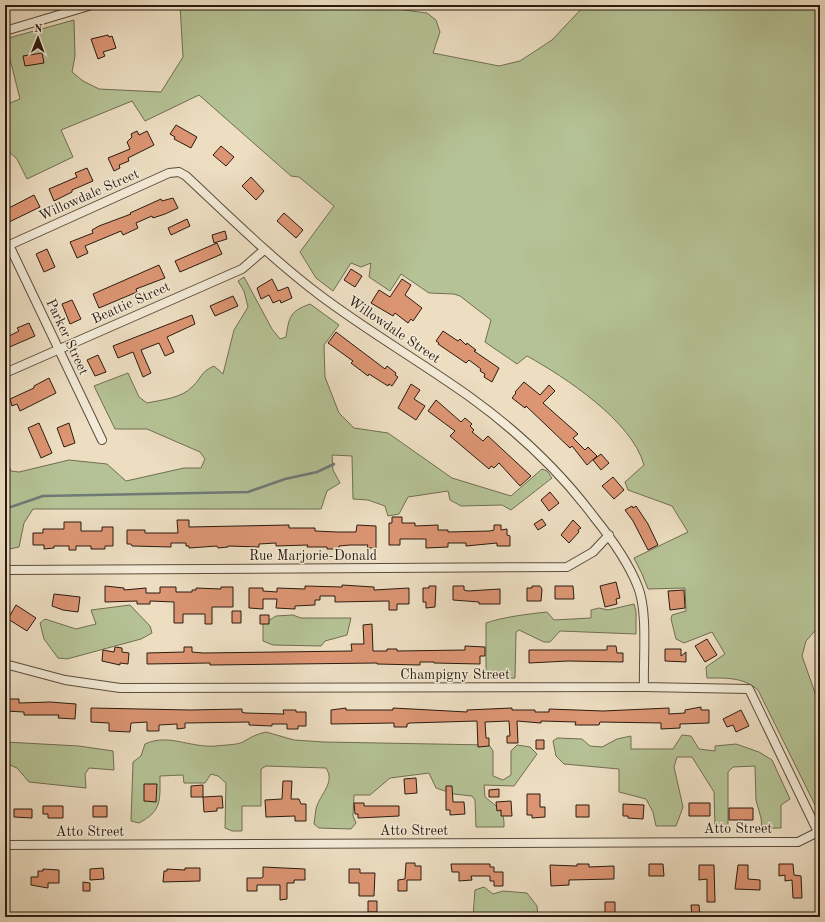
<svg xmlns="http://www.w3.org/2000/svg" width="825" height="922" font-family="'Old Standard TT',serif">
  <rect width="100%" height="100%" fill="#eddec2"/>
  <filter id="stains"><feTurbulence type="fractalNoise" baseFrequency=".005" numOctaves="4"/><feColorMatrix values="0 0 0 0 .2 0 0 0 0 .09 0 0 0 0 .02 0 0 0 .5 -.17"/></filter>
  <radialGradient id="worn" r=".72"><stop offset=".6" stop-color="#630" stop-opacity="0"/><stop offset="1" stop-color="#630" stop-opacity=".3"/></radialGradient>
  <path fill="#b5c295" stroke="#706e52" d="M180,5h216l8,5 23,3 9,7 4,12 -7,21 66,13 21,-5 32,-21 33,-35h235v620l-14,16 -4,15 18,51v108l-62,-125c-15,-13 -32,-12 -51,-12l-1,-11 19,-13 -13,-22 -28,11 -8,-4 -5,-20 1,-4 14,-4 -1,-23 -37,1 -6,-15 -8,-16 54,-26 -16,-26 -44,-16 -3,-8 19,-17c-12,-44 -79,-88 -117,-109l-10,8 -32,-22 6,-22 -31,-24 -6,-2 -25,-1 -28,-19 -11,17 -21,-14 2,-14 -10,4 -10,-4 -18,28 -17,-13 -16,-26 34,-46 -35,-29 -8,-1 -92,-81 -54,26 -13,-20 -71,29 12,27 -46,22 -10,-20 -12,-11v-43l15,-6 -15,-60 69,-19 1,36 -3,16 11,9 16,8 62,3 22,-35z
    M244,277l28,52 8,10 6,-2c3,-20 4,-26 24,-33l29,21 -15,20 1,32 14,36 15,15 34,5 64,45 59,18 31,-27 5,2 5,7 -41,32 -9,-5 -41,1 -11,-6 -2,-9 -40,6 -9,17 -11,2 -3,-10 -17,-6 -15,-1 -1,-43 -20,-1 1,15 7,13 -13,8 -6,18h-288l-9,14 -5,24 -14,3v-69l2,-2 -2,-2v-20l6,14 8,1 50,-12 38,4 19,17 58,-13h17l4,-9 -5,-7 -53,-23h-32l-21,-43 34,-13 11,24 8,6c14,-3 35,-5 45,-16 10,-9 8,-15 22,-21l9,8 11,-44 14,-23 -4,-16 -6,-10z
    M634,604l2,8v22l-76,-3 -10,11h-6l-25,-12 -3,2 -1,46h-29v-55c17,-6 42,-9 61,-11l7,8 37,-2v-8l8,-2 9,2z
    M130,605l20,21 2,7 -11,6 -74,20 -9,-1 -14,-19 -4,-16 5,-4 31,10 20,-5 -5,-14z
    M293,615l8,3h50l-4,17 -22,6 -4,5 -48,-1 -10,-4v-17l13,-8z
    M266,732l28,8 30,2 165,3 4,6v25l10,4 8,-5v-24l6,-6 13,2 7,7 -23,32 -30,-1 1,12c12,10 20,13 19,30h-28l-1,-27 -3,-4 -18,-2 -18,-6 -7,-15 -39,5 -20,17h-16l-1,21 3,7 -5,6 -32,-1 -5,-4c1,-5 1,-10 2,-15 3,-14 20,-26 10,-41l-60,-2 -5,3v37h-19v25h-10l-7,-3 1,-45 -8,-7 -7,-2 -6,9h-21l-1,-8 -23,1c0,24 2,35 -21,47l-8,-2 2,-59 8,-6 4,-12c24,-11 44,4 71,2 7,-1 21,-1 27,-4 8,-5 14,-8 23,-10z
    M682,735l9,1 8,13 16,2v-5l21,-2 23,8 13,8 18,39 -9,6v23h-19l-1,-10 -5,-18 -1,-34 -22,1 -5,5v55h-13l-1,-35 -22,-35h-15l-3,10 9,40 -7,19h-20l-3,-14 -7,-13 -27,-7v-23l-55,-5 -8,-8 -3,-15 4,-3 25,1 8,7 12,1 15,-8 14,-3v13h42z
    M5,742l74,4 34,5 1,19 -25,-2 -4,6 1,14 -57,-6 -12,-14 -12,-5z
    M484,887l9,7 10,-3 24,2 10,13 1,11h-65l2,-27z"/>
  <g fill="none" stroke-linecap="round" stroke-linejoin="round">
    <path stroke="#6f7a77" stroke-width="2.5" d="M5,509l38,-13 205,-4 37,-13 32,-7 17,-8"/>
  </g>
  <path fill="#dc9573" stroke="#2b1b10" d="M108,35l1,2 3,-1 4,12 -13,4 2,4 -7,3 -7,-20z
    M42,53l2,10 -19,3 -2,-10z
    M176,125l21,12 -6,11 -17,-9 1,-2 -5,-3z
    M137,131l2,4 8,-4 7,14 -26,13 1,3 -10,4 1,3 -6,3 -6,-13 22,-9 -3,-7 5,-5 -1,-3z
    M221,146l13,11 -8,9 -13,-11z
    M87,168l6,13 -21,9v2l-18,9 -5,-12 28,-12 -2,-4z
    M251,177l13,14 -8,9 -14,-14z
    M34,195l6,12 -35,17v-14z
    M173,198l5,10 -13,6 -12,4 -1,-2 -16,7 2,5 -15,7 -2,-4 -36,15 3,7 -11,5 -7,-16 23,-9 -1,-3 7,-4 32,-12 -1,-1 31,-14 1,2z
    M284,213l19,17 -7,8 -19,-17z
    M187,219l3,7 -19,9 -3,-7z
    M225,231l2,8 -13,4 -2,-8z
    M217,243l5,11 -42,18 -5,-11z
    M47,249l8,18 -11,5 -8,-18z
    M159,265l6,13 -29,11 1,3 -38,16 -6,-14z
    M351,269l11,7 -7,11 -11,-7z
    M272,279l6,12 10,-4 4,11 -11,5 -1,-3 -7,3 -4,-8 -8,4 -4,-11z
    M402,279l9,6 -6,10 17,13 -9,13 -2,-2 -3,4 -13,-10 -2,3 -22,-13 8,-13 11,7z
    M233,296l5,10 -23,10 -5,-10z
    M72,300l9,19 -11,5 -8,-20z
    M192,315l3,9 -28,13 7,15 -9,4 -6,-13 -18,7 10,23 -8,4 -10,-25 -15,6 -5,-12z
    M29,323l6,13 -30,13v-11l14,-7 -2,-3z
    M443,331l15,10 2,-2 6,6 1,-2 9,7 -2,1 25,17 -7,14 -8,-5 1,-3 -5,-3 1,-2 -12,-9 -3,3 -28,-19 1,-1 -3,-2z
    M336,332l49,37 2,-3 9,7 -1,2 3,2 -6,9 -3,-2 -1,2 -19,-12 -1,2 -17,-13 2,-2 -25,-18z
    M98,355l8,17 -11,4 -8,-16z
    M49,378l7,15 -36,18 -3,-7 -5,2 -2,-7 24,-11v-2z
    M524,382l16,13 9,-10 6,6 -12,12 35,31 -5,4 12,12 3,-3 9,9 -10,9 -15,-19 -2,2 -44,-42 -1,2 -13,-10 4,-5 -1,-1z
    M411,384l9,6 -6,9 11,7 -9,14 -18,-12z
    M436,400l25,22 4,-4 7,6 -2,2 4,4 -2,2 11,9 5,-5 43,40 -11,10 -21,-23 -5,5 -3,-2 -2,3 -39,-33 5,-5 -27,-20z
    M39,423l13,30 -11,5 -13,-30z
    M69,423l6,20 -11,4 -7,-19z
    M601,454l8,9 -8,7 -8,-10z
    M613,477l11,13 -10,9 -12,-13z
    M550,492l9,11 -10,8 -8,-11z
    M632,506l1,2 3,-2 12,18 10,21 -10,5 -15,-29 -8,-11z
    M392,517h10v6h13v3l23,-1v5h10v2l42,-1 4,-1v-5h7v5l6,-1v6l3,1v10h-13v-3l-31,3v-3h-18v4l-22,1v-9h-26v6h-11v-22h3z
    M542,519l4,6 -8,5 -4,-6z
    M177,520h12v7l100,-2v3h26v3l22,1h19l1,-7 19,1v22h-9l1,-3h-18l-11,1v3h-12v-2h-20l1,-2 -32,1v-3l-17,1v3l-31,-1v1l-10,1 -1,-2 -28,2v-2h-3v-3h-15v4l-39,-1 -1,-2h-4v-14h18v3h33z
    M573,520l8,8 -3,2 1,2 -10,11 -8,-8z
    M64,522h17v9h21v-4h11v19h-8v3h-14v-3h-15v4h-7v-4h-15v2l-10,1v-4h-11v-12h10v-4h21z
    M616,582l4,16 -4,1 1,5 -12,3 -5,-21z
    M342,585l32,2v3l35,-2v16h-12v6h-8v-9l-54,1v-6h-15v4h-5v5l-20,1v3l-19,-1 1,-9h-14v10l-14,-1v-20h14v3l14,1v-4l28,1v-3l37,1z
    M105,586l19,2v2l22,-2v5h14v-6h16v5h16v-2h4v-2l25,1v-2h12v20h-21v17h-7v-10h-22v9h-9v-21l-24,-1v3h-13v-3l-32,1z
    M429,586h7l-1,21 -9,1v-6h-3v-14h6z
    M453,586h11v4l4,1 32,-2v15h-21v-2l-26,-2z
    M532,586h8l2,3 -1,12h-14v-13h5z
    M555,586h18l1,13h-19z
    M684,590l1,18 -15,2 -2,-19z
    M54,594l26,3 -2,15 -15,-2 -11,-4z
    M16,605l20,13 -9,13 -19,-12z
    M232,611h9v12h-9z
    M260,615h9v9h-9z
    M372,624l1,27h14v-2h10v2l68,-1v-4l20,1v9h-5v8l-46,-1v-1h-14v3l-43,-1v-1l-167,2v-2l-63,1v-11l37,-1v-5h8v5l11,1 149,-2 -1,-7h13l-1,-19z
    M707,639l10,16 -12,7 -10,-16z
    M607,646h9l1,7h6v9l-55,-1 -39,2v-13h78z
    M115,647l7,1v4l7,1 -1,11 -8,-1v2l-18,-4 1,-11 11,2z
    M665,649h16v7l5,-4v10l-21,-1z
    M5,699h14v4l31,-1 26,2 -1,15 -17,-1 1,-3h-35v-3l-19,-1z
    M701,707v3h8v13l-29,1v4l-19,1v-6l-61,-1 -1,3h-24l1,-3 -35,-1v2l-24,-2 1,22h-11v-7h3l-1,-15 -24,1 1,16h3v8l-11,1 -1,-26 -67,2 -3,1v3h-13v-4l-63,1v-14l15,-2v2h47v-2l74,4v-2l45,-2v2h23v2h14v-3l54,2 66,-3v6l16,-1v-3z
    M91,708l99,2 52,-1v3l3,1 39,1 -1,-4h13v2h10v14h-8v3h-11v-5h-15v2l-23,-1v-3l-64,1v5l-8,1v-5l-18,1v6h-12v-9l-16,1 -1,9 -21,-1v-8l-18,-1z
    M741,710l8,16 -13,6 -3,-7 -6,2 -4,-8z
    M536,740h8v9h-8z
    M416,778l1,15 -12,1 -1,-15z
    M283,781h9l-1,18h8l2,5h5v17h-11v-5l-29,1 -1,-17 17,-1z
    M144,784h13l-1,18 -12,-1z
    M203,785v12h-12v-11z
    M446,786h6l1,16h11l1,12 -15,1v-5h-4z
    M499,789v8h-10v-7z
    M527,794h13v13h5v10l-13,1v-3h-5z
    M222,796l1,12h-6v3l-13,1 -1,-15z
    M511,801l1,15h-11v-6l-4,1 -1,-9z
    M354,803h10v3h35v10l-41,2v-4h-3z
    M689,803h21v13h-21z
    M623,804l21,1 -1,14 -15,-1v-2h-5z
    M576,805h13v12h-13z
    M43,806h20v12h-15v-4h-5z
    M93,806h14v11h-14z
    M729,808h24v12h-24z
    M14,809h18v9l-18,-1z
    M406,863h9v3h6v14h-14v11h-9v-11l7,-1z
    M451,864h39v3h4v5h9v14h-9v-5h-4v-5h-19l1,4 -13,1v-9h-7z
    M577,864h12v3l25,-1v13l-45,1v5l-18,1 -1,-21 27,1z
    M649,864h14l1,12h-15z
    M779,864h14l1,11 7,1 1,22h-9l-1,-18 -7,1v-6l-6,1z
    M699,865h15l1,37h-8v-23l-8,1z
    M738,865h10v14l12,1v10l-25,-1z
    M263,867l42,2v11h-11v3h-7v16l-7,1v-15h-23v6h-10v-13h14l2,-1z
    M103,868l1,11 -14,1v-11z
    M185,868h15v13l-37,1 1,-11h3v-2l18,1z
    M43,869l16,1v13h-11v5l-17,-3v-8h7v-6h5z
    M349,869h11v4h15l-1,23h-15v-13h-10z
    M83,882l7,1v8h-7z
    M368,901h9v11h-9z
    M605,902h10v11h-10z
    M691,905h8l1,12h-8z"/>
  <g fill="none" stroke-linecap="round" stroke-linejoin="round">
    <g stroke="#5c4c3c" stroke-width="10">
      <path id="minor" d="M5,31l87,-26
        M9,245l93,195
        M5,247l164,-74 10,-1 7,4c44,41 87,84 135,120 48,36 100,66 149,101 47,34 89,73 124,120 17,21 34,44 44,70 10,25 5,72 6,100
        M5,373l237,-104 22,-19
        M5,570l562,-3 26,-15 16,-17
        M5,664l60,16 55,8 524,-1 105,2 71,147
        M5,845l783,-3h10l20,-10"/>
    </g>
    <use href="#minor" stroke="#f3ead7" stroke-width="8"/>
  </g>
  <g text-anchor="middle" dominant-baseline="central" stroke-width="3" stroke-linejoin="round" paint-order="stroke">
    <g font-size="14" fill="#2b1b10" stroke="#f3ead7">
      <text transform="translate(89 195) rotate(-24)">Willowdale Street</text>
      <text transform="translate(131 303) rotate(-24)">Beattie Street</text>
      <text transform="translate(394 330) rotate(34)">Willowdale Street</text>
      <text transform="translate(67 337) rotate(65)">Parker Street</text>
      <text x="313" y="556">Rue Marjorie-Donald</text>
      <text x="455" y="675">Champigny Street</text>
      <text x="738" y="829">Atto Street</text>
      <text x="414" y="831">Atto Street</text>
      <text x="90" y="832">Atto Street</text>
    </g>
  </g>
  <rect width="825" height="922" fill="none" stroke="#eddec2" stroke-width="20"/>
  <rect x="6" y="6" width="813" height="910" fill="none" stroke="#2b1b10" stroke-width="2"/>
  <rect x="10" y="10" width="805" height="902" fill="none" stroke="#2b1b10"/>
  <g transform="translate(38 38) rotate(1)" stroke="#f3ead7" stroke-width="3" paint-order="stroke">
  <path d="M0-3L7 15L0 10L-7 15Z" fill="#2b1b10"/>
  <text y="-6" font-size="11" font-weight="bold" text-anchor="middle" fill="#2b1b10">N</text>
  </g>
  <rect width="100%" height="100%" filter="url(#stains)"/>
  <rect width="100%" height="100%" fill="url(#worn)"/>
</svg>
